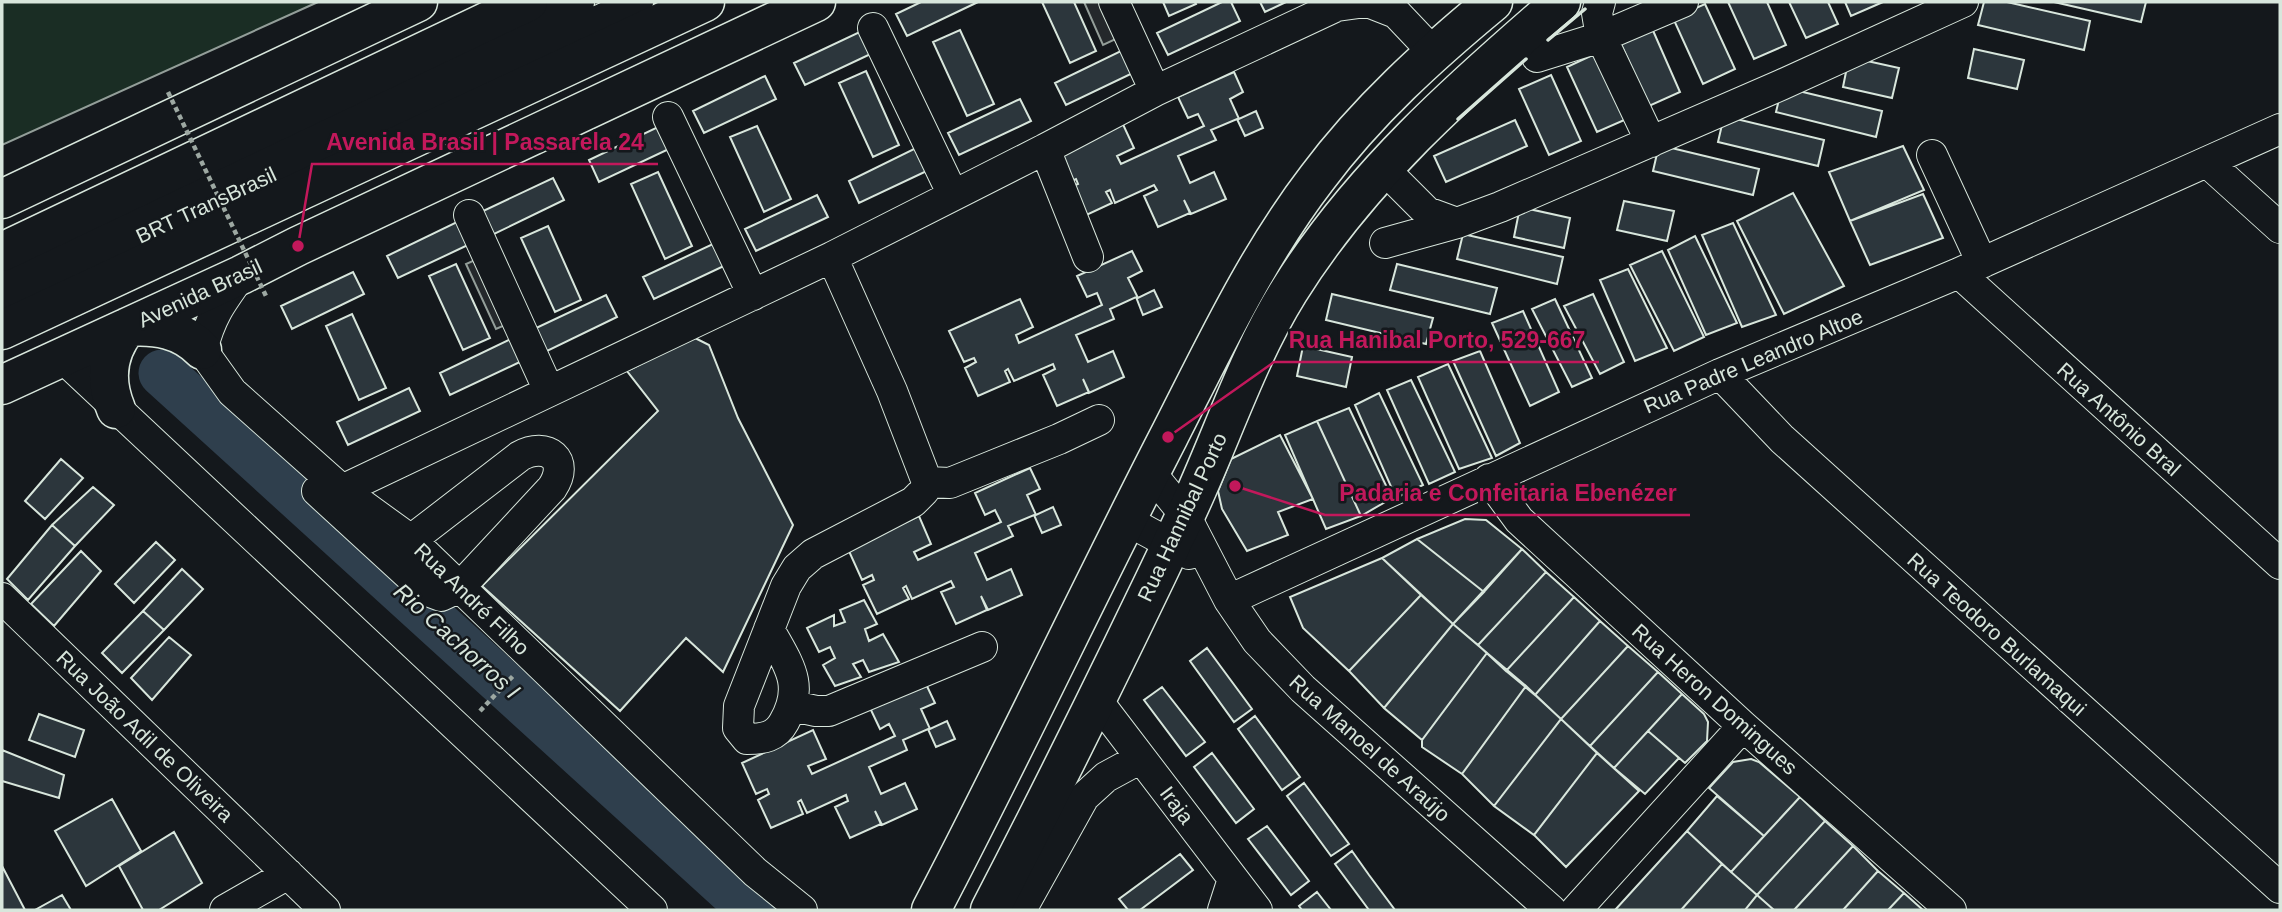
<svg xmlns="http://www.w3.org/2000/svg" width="2282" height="912" font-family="Helvetica,sans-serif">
  <rect width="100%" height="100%" fill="#14181c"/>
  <path fill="#1a2d24" stroke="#939e99" stroke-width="2" d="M2,2h316l-316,143z"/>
  <path fill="#24282b" stroke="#939e99" stroke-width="2" d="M1084,2h38l13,28 -32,15z
    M498,250l30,65 -32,14 -30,-65z"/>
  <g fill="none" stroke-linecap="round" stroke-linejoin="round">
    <path stroke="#2f3f4d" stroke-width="47" d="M162,373l590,537"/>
  </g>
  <path fill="#2c363c" stroke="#d8e6dc" stroke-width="2" d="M921,2h57l-71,34 -11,-22z
    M1042,2h32l22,49 -26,12z
    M1163,2h32l1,2 -27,12z
    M1222,2h9l9,19 -72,34 -11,-22z
    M1260,2h26l-21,10z
    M1728,2h39l19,43 -32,14z
    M1789,2h39l10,22 -32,14z
    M1845,2h38l-32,14z
    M1984,2h23l83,19 -6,29 -106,-25z
    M2054,2h92l-5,20z
    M1705,4l30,65 -32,15 -30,-66z
    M1651,26l29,66 -31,14 -30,-66z
    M866,29l11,22 -72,34 -11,-22z
    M960,30l34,74 -27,12 -34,-74z
    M1127,48l10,23 -71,34 -11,-22z
    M1974,49l50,11 -7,29 -49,-11z
    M1599,52l30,66 -32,14 -30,-65z
    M1849,57l50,11 -7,30 -49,-11z
    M866,71l33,74 -26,12 -34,-74z
    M1234,72l9,20 -13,7 9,20 17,-8 7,17 -18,8 -8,-17 -26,11 5,10 -38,16 12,27 24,-11 12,27 -35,15 -7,-14 6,13 -32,14 -14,-31 13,-6 -3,-5 -39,18 -5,-13 -4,2 6,11 -32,15 -14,-29 12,-5 -2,-5 -11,5 -15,-32 71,-32 13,28 -17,8 4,8 83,-38 -6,-12 -10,4 -10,-21z
    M1551,75l30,66 -32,14 -30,-66z
    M765,76l11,23 -72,34 -11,-22z
    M1782,87l100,24 -6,26 -100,-25z
    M1020,99l11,22 -72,34 -11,-22z
    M1724,116l100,24 -6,26 -100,-24z
    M1515,120l12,26 -81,36 -12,-26z
    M660,126l11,22 -72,34 -10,-22z
    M757,126l34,73 -27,13 -34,-75z
    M1659,145l100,24 -6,26 -100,-24z
    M920,146l11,23 -72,34 -10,-22z
    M1903,146l21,44 -74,31 -21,-49z
    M658,172l34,74 -27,13 -34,-75z
    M553,178l11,22 -72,35 -11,-23z
    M1793,193l51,93 -60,28 -47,-93z
    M1923,194l20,44 -73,27 -20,-44z
    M817,195l11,22 -72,34 -11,-22z
    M1624,201l50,10 -7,30 -50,-11z
    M1520,207l50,11 -6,30 -50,-11z
    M459,221l11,23 -72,34 -11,-22z
    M1733,223l43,92 -34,12 -40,-92z
    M548,226l33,74 -26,12 -34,-74z
    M1463,234l100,23 -6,27 -100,-25z
    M1695,236l42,87 -31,12 -38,-85z
    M715,243l11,22 -72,34 -11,-22z
    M1132,251l10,20 -14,7 10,20 16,-8 8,17 -19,8 -7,-18 -26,12 4,10 -38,16 12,27 25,-11 11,26 -35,16 -6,-14 6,13 -32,14 -14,-31 12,-6 -2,-5 -39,17 -6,-12 -3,2 5,11 -32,14 -13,-28 11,-6 -2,-4 -10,4 -15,-31 71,-32 13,28 -17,8 3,8 83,-38 -5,-12 -10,4 -10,-21z
    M1662,251l42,86 -30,14 -44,-86z
    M456,264l34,74 -27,12 -34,-74z
    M1397,264l100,24 -7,26 -100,-24z
    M1628,269l39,79 -32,13 -35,-81z
    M353,272l11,22 -72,35 -11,-23z
    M1332,294l101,24 -7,26 -100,-24z
    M1593,294l31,68 -24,12 -36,-68z
    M606,295l11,22 -72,35 -11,-23z
    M1555,299l37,79 -20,9 -40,-78z
    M1523,311l36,81 -29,14 -38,-83z
    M352,314l34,74 -27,12 -33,-74z
    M693,337l16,8 29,73 55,107 -70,147 -37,-34 -66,73 -138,-125 176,-175 -31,-40z
    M511,339l11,22 -72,34 -10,-22z
    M1303,346l49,11 -6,30 -49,-11z
    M1480,351l40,92 -24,13 -43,-95z
    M1448,364l44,94 -33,11 -41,-92z
    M1411,380l44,92 -26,12 -42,-94z
    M409,388l11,23 -72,34 -11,-23z
    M1379,393l44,92 -27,13 -41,-93z
    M1349,408l43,90 -31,18 -44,-95z
    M1317,421l44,95 -35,13 -41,-94z
    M1280,435l33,64 -35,13 10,23 -41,16 -25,-42 -4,-18 13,-32z
    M61,459l22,19 -38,41 -20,-18z
    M1030,468l10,21 -13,6 9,20 17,-8 8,18 -19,8 -8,-18 -26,11 5,10 -38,17 12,27 24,-11 11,26 -34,15 -7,-14 6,14 -31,14 -15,-32 13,-5 -3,-6 -39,18 -6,-13 -3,2 6,11 -32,15 -14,-29 11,-5 -2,-5 -10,5 -14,-31 71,-33 12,28 -17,8 4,8 83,-38 -6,-12 -10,5 -10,-22z
    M93,487l21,18 -39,41 -23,-21z
    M1465,519l21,1 36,29 -38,43 -67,-53z
    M52,525l23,21 -47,54 -21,-21z
    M1417,539l67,53 -31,32 -71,-66z
    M156,542l19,18 -41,43 -19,-19z
    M1522,549l24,23 -68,73 -25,-21z
    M81,551l20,20 -47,55 -23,-22z
    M1382,558l39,37 -72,76 -46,-43 -13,-31z
    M182,569l21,20 -39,41 -21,-19z
    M1546,572l28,25 -68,74 -28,-26z
    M1421,595l32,29 -69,84 -35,-37z
    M1574,597l26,24 -65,74 -29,-24z
    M864,600l13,24 -12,5 4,12 14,-7 16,28 -30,10 -6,-12 -10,4 8,13 -26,9 -12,-21 12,-7 -5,-11 -11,5 -12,-24 27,-13v11l11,-4 -5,-12z
    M143,611l21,19 -42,43 -20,-20z
    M1600,621l28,25 -67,73 -26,-24z
    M1453,624l34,29 -65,87 -38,-32z
    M169,637l22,18 -39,45 -21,-22z
    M1628,646l30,26 -68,74 -29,-27z
    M1207,648l45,61 -18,13 -44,-61z
    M1487,653l39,33 -64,88 -40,-27v-7z
    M1658,672l24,22 -68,74 -24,-22z
    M925,682l10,21 -14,6 9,20 17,-8 8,18 -19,8 -8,-18 -25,11 4,10 -38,17 12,27 24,-11 12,26 -35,16 -7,-14 6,13 -31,14 -15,-31 13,-6 -2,-6 -39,18 -6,-13 -3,2 5,12 -32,14 -13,-28 11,-6 -2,-5 -11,5 -14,-31 71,-33 13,29 -18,7 4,8 83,-38 -6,-12 -9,5 -10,-21z
    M1526,686l35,33 -67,87 -32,-32z
    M1162,687l43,55 -19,14 -42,-56z
    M1682,694l22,20 4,8 -1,19 -22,22 -37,-32z
    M39,714l45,16 -9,27 -46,-17z
    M1255,716l45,61 -18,13 -44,-61z
    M1561,719l36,34 -63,82 -40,-29z
    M1648,731l31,27 -34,36 -31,-26z
    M2,750l62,25 -5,23 -57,-17z
    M1212,753l42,56 -18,14 -42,-56z
    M1597,753l42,38 -73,76 -32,-32z
    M1751,759l8,3 41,35 -36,39 -55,-48 24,-26z
    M1304,783l45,61 -18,12 -44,-60z
    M1717,796l47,40 -33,36 -44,-41z
    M1800,797l25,24 -68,74 -26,-23z
    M112,799l29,52 -55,35 -31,-55z
    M1825,821l28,25 -59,64h-20l-17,-15z
    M1267,826l42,55 -18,14 -43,-56z
    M1687,831l35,33 -41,46h-66z
    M174,832l28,51 -43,27h-16l-24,-44z
    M1853,846l25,25 -35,39h-49z
    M1352,851l17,24 26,35h-26l-34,-46z
    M1180,854l13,16 -53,40h-12l-9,-11z
    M1722,864l35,31 -12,15h-64z
    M2,866l23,44h-23z
    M1878,871l26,22 -16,17h-45z
    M1317,892l14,18h-29l-3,-4z
    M1904,893l19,17h-35z
    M62,895l9,15h-36z
    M1757,895l17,15h-29z"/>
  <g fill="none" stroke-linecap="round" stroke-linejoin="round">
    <g stroke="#d8e6dc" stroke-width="32">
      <path id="minor" d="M1114,2l41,89
        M1368,2l28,11 37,39
        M1600,2l-3,11 4,24 82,-35
        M873,28l80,167
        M1537,57l64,-20 50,105
        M668,117l85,178
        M1045,149l110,-58 182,-85 29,-4
        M1932,155l50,108
        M2207,162l73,66
        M1384,169l43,43 30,11 43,-16 281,-122 182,-83
        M469,215l80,176
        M1385,243l72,-20
        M1959,273l321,291
        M2,275l577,-273
        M241,275c-21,29 -30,41 -39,75l30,42 110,98 69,50 344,332 47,38
        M2,301l636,-299
        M63,358l589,552
        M1720,374l62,65 498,449
        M1150,472l35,43 44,85 28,41 46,48 248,221
        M1489,479l30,41 224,206 208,184
        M927,482l23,1 109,-44 40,-19
        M342,490l490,-233 213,-108 43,108
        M317,491l108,99 16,6 19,-9 92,-99c19,-28 -5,-47 -32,-32l-109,84
        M1126,520l63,34
        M2,598l323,312
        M1229,600l491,-226 239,-101 321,-144
        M769,629c18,34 37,55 15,93 -8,15 -21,17 -37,17l-9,-11 1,-22 47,-120 11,-18 16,-14 100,-52 11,-11 3,-9 -35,-91 -60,-134
        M1096,699l161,211
        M793,706l23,5h13l153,-64
        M225,910l63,-36
        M1021,910l63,-113 22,-20 35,-19
        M1223,910l10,-31
        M1576,910l167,-184"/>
    </g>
    <g stroke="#d8e6dc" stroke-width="41">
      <path id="major" d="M931,910c82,-156 157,-317 238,-474 45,-88 88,-180 148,-258 50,-67 112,-123 176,-176
        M990,910c68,-131 133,-263 196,-396 35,-74 60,-154 103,-223 70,-113 173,-204 272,-289"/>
    </g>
    <g stroke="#d8e6dc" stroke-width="41">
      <path id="highway" d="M2,199l416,-197
        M2,252l526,-250
        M2,330l703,-328
        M2,385l239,-110 57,-29 518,-244
        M116,409c-12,-29 -9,-58 12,-82 28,-2 54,2 74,23"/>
    </g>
    <path stroke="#9da8a2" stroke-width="4.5" stroke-dasharray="5 3.5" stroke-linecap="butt" d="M480,711l33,-35"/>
    <use href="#minor" stroke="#14181c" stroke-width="30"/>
    <use href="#major" stroke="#14181c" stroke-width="38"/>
    <use href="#highway" stroke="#14181c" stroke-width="38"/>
    <path stroke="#9da8a2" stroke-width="4.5" stroke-dasharray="5 3.5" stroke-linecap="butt" d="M168,92l98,204"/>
    <path stroke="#d8e6dc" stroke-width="3.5" d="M1548,40l37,-31
      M1458,119l68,-60"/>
  </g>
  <g text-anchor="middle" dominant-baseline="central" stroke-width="5" stroke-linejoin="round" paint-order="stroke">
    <g font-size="21" fill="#d8e6dc" stroke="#14181c">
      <text transform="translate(206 205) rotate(-25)">BRT TransBrasil</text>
      <text transform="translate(200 293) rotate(-25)">Avenida Brasil</text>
      <text transform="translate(1753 361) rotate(-23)">Rua Padre Leandro Altoe</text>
      <text transform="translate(2119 419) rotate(42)">Rua Antônio Bral</text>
      <text transform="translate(1182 517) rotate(-65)">Rua Hannibal Porto</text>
      <text transform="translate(472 599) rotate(44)">Rua André Filho</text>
      <text transform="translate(1997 634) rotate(42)">Rua Teodoro Burlamaqui</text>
      <text transform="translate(1715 699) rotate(42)">Rua Heron Domingues</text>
      <text transform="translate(145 736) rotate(44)">Rua João Adil de Oliveira</text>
      <text transform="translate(1370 748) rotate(42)">Rua Manoel de Araújo</text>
      <text transform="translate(1177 805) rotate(53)">Iraja</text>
    </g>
    <g font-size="23" font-style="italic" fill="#d8e6dc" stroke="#14181c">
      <text transform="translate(457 641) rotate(42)">Rio Cachorros I</text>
    </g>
  </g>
  <path fill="none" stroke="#c2185b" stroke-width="2.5" d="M298 246L312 164H658M1168 437L1274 362H1599M1235 486L1325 515H1690"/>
  <g fill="#c2185b" stroke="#14181c" stroke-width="2.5">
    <circle cx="298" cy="246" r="7"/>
    <circle cx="1168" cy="437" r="7"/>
    <circle cx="1235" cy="486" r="7"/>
  </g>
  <g font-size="23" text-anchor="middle" font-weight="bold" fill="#c2185b" stroke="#14181c" stroke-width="5" stroke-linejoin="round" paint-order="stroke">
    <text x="485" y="150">Avenida Brasil | Passarela 24</text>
    <text x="1437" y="348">Rua Hanibal Porto, 529-667</text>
    <text x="1508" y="501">Padaria e Confeitaria Ebenézer</text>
  </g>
  <rect width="2282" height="912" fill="none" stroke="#d8e6dc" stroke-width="7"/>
</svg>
